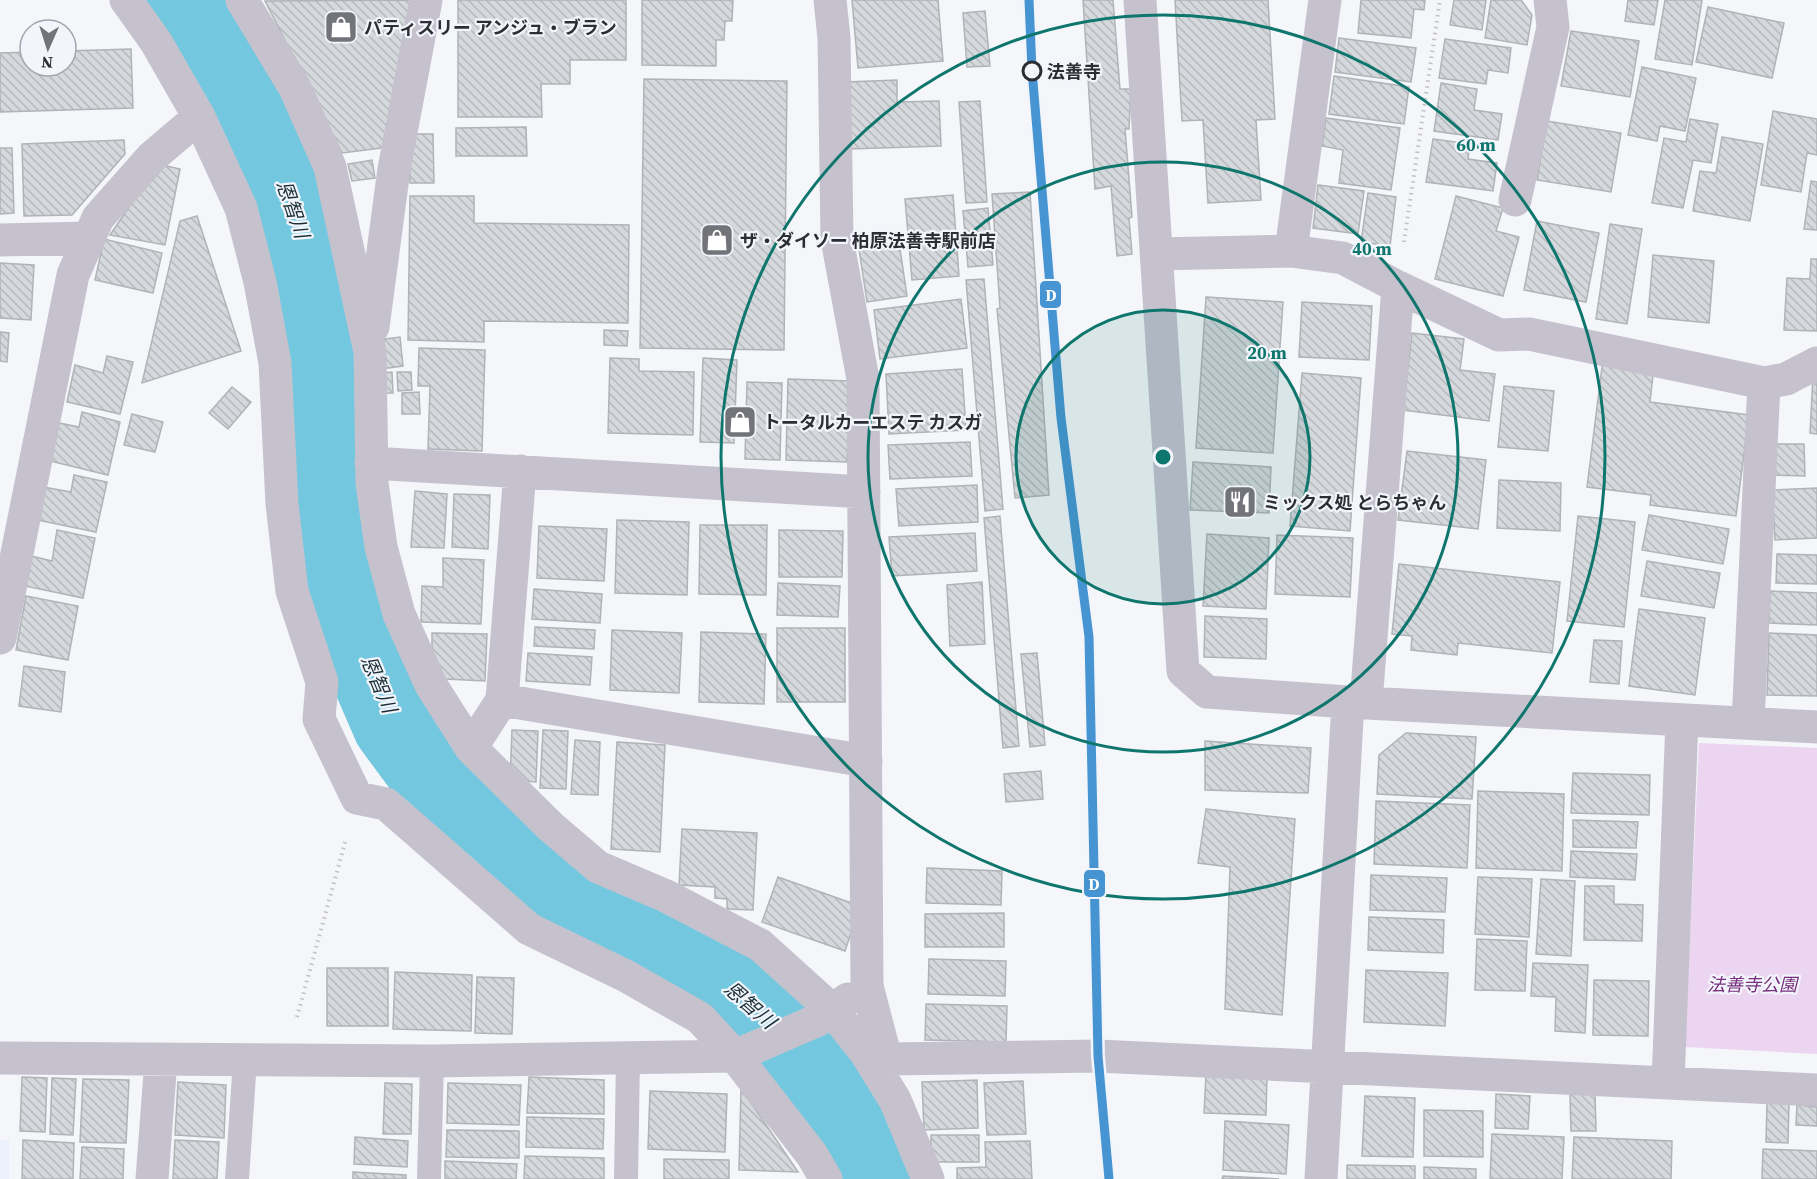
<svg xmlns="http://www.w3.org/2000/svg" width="1817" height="1179" font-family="'Source Serif 4','Noto Sans JP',serif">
  <defs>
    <pattern id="building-back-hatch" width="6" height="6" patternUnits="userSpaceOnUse" patternTransform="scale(1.5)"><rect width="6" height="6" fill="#d5d8dc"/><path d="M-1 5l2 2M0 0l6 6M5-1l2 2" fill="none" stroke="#b7babd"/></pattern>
  </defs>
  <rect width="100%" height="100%" fill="#f5f6fa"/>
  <path fill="#eceffc" d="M0,1140h9v39h-9z"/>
  <path fill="#ecd5f0" d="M1699,743l118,5v306l-132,-7z"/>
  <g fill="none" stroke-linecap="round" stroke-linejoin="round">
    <path stroke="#73c8df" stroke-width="88" d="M182,0l65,90 57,141 47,388 45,104 76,103 109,84 123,56 101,87 59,76 13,50"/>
  </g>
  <path fill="url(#building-back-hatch)" stroke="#b0b3b7" stroke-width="1.5" d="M414,0l-25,147 -47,6 -77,-152z
    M458,0h168v60h-56v24h-29l1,33h-84z
    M642,0h91l-1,21h-7l-1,19h-8v26l-74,-1z
    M852,0h86l5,61 -85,7z
    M1083,0h30l7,89h11l-2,40h-4l7,88 -3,1 3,36 -15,2 -6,-70 -16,3z
    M1175,0h93l7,119 -19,1 5,80 -53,3 -5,-83 -21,1z
    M1361,0h64l-1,10 -10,-1 -3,29 -53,-5z
    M1454,0h32l-4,30 -32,-5z
    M1491,0h30l11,15 -5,30 -42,-7z
    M1628,0h30l-4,25 -29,-4z
    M1665,0h37l-10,65 -37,-6z
    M1708,7l76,16 -12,55 -76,-16z
    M985,11l5,55 -23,1 -4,-54z
    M1571,31l68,10 -9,56 -69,-11z
    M1339,38l77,10 -5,34 -76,-10z
    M1445,39l66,9 -3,25 -20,-3 -2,14 -47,-6z
    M131,49l2,59 -133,4v-59l30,-1v14h36v-15z
    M1642,67l54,11 -11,53 -25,-5 -3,15 -29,-6z
    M1334,76l75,11 -5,37 -75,-10z
    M644,79l143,2 -3,269 -144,-2z
    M897,80v22l42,-1 2,45 -92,3 -3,-67z
    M1441,83l36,6 -3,21 28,4 -4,26 -64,-9z
    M980,101l7,101 -21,1 -7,-101z
    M1773,111l44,8v36l-10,-2 -6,39 -40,-7z
    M1326,118l74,10 -9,62 -52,-7 4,-33 -21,-4z
    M1690,119l28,5 -7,39 -18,-3 -10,48 -31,-5 12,-65 22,4z
    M1547,121l74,12 -10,59 -74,-12z
    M526,127l1,29h-71v-28z
    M409,134h24l1,49h-24z
    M1722,137l41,7 -13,77 -57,-10 7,-40 16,2z
    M1433,139l37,5 -2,15 29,4 -4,28 -67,-9z
    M124,140l1,14 -53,61 -48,1 -2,-72z
    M0,148h12l2,65 -14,1z
    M372,160l3,18 -23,3 -4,-17z
    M158,164l22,5 -15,76 -55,-10z
    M1811,181l6,1v48l-13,-1z
    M1318,185l46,6 -6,43 -45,-6z
    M1030,192l19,303 -34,3 -18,-189 3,-1 -8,-114z
    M1368,193l28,4 -6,49 -29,-4z
    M953,195l6,81 -47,4 -7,-81z
    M410,196h64v27l155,2 -1,98 -144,-2v21l-76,-2z
    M1456,196l47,12 -7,23 23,6 -16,59 -68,-17z
    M988,208l5,57 -25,2 -5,-56z
    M197,216l44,135 -99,32 38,-162z
    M1537,221l62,12 -13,69 -62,-12z
    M1610,224l32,5 -15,95 -31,-5z
    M104,239l58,14 -9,40 -58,-13z
    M899,242l8,54 -40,6 -8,-53z
    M1653,255l61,6 -5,62 -61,-6z
    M1811,259h6v72l-33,-1 3,-52 23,1z
    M0,263l34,2 -3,55 -31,-2z
    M984,279l19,230 -18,2 -19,-231z
    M1206,297l77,5 -10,151 -77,-5z
    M961,299l6,49 -87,11 -6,-49z
    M1302,302l70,4 -3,54 -70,-3z
    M604,330l24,1 -1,15 -23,-1z
    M0,332l9,1 -2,29 -7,-1z
    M1412,333l52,6 -4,31 35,4 -6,47 -86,-11z
    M400,337l3,29 -22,3 -4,-29z
    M419,348l66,2 -3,101 -54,-2 2,-63h-12z
    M107,356l26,6 -13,52 -53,-12 8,-37 28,8z
    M610,358l29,1v12l55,1 -1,63 -85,-2z
    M703,358l34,2 -3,83 -34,-1z
    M1603,359l51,7 -4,36 99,13 -13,101 -86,-11 1,-10 -64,-8z
    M962,369l4,61 -77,4 -3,-60z
    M392,372l1,21h-11l-1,-20z
    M397,372h14l1,18 -14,1z
    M1302,373l59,5 -11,153 -60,-5z
    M1817,374v60l-7,-1 3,-57z
    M788,379l62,2 -3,81 -61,-2z
    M747,382l35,1 -2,77 -35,-1z
    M1504,386l50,5 -6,60 -50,-4z
    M232,387l19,15 -23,27 -19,-16z
    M419,392l1,22h-18v-21z
    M82,412l38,10 -12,53 -58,-14 9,-38 20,4z
    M132,414l31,8 -8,30 -31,-7z
    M970,442l2,34 -82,3 -2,-34z
    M1770,444h34l1,32 -35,-1z
    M1407,451l79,9 -8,69 -80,-9z
    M1193,462l78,5 -2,46 -79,-3z
    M74,475l33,7 -11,50 -59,-12 7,-33 27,5z
    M1499,480l62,3 -1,48 -63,-3z
    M977,485l1,37 -79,4 -3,-37z
    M1817,488v50l-42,2 -3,-50z
    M415,491l32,3 -3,54 -33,-1z
    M454,494l36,1 -2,54 -36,-2z
    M1649,515l80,14 -6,35 -81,-14z
    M1000,516l19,230 -16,2 -19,-230z
    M1578,516l57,6 -11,105 -57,-6z
    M617,520l72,2 -2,73 -72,-2z
    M700,525h67l-1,70 -67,-1z
    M539,526l68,3 -3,52 -67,-3z
    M57,530l38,8 -12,60 -58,-12 6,-30 21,5z
    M779,530l64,1 -1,46h-63z
    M975,533l2,38 -85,5 -3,-39z
    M1207,534l62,4 -3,71 -63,-3z
    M1277,535l76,3 -3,59 -75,-3z
    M1777,554l40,1v29l-41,-1z
    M443,558l41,2 -3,64 -60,-2 1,-36 21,1z
    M1647,561l73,12 -6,35 -73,-12z
    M1399,564l161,18 -8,71 -94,-10 -1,12 -46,-5 1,-14 -20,-2z
    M982,582l3,62 -35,2 -3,-61z
    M778,583l62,3 -2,31 -61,-2z
    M534,589l68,5 -2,29 -68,-4z
    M1770,591l47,2v32l-48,-2z
    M26,596l52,10 -10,54 -52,-10z
    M1639,609l66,9 -10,77 -66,-9z
    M1205,616l62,3 -1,40 -62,-2z
    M535,627l60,3 -1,19 -60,-3z
    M777,628h68v74h-68z
    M612,630l70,3 -3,60 -69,-3z
    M701,632l65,2 -2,70 -65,-2z
    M432,633l55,1 -2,47 -40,-2 -13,-22z
    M1769,633l48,2v61l-50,-1z
    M1594,640l28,1 -3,43 -29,-2z
    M528,653l64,4 -2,28 -64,-4z
    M1037,653l8,92 -15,2 -9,-93z
    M24,666l41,6 -4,40 -42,-6z
    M512,730l26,1 -2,51 -26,-2z
    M543,730l25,1 -2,58 -26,-1z
    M1406,733l70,4 -4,62 -95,-5 2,-39z
    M575,740l25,2 -2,53 -27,-1z
    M1205,741l106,7 -3,45 -103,-3z
    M617,742l48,3 -5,107 -49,-3z
    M1041,771l2,28 -37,3 -2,-28z
    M1573,773l77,2 -1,40 -78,-2z
    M1478,791l86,3 -2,77 -86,-3z
    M1376,801l94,4 -3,63 -93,-4z
    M1206,809l89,10 -13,196 -57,-6 5,-142 -32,-4z
    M1573,820l65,2 -2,26 -63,-1z
    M682,829l75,4 -4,77 -26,-1v-10l-12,-1v-11l-36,-2z
    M1571,851l66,3 -2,26 -65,-3z
    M927,868l75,3 -1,34 -75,-2z
    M1371,875l76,3 -2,34 -75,-2z
    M778,877l82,29 -15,45 -83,-29z
    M1478,877l54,2 -3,58 -54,-3z
    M1541,879l34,2 -4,75 -35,-2z
    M1585,886h29v18l29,1 -1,36 -58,-1z
    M1004,913v34h-79v-33z
    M1369,917l75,3 -1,33 -75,-3z
    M1477,939l50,2 -2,50 -50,-1z
    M929,959l77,2 -1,35 -77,-2z
    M1533,963l55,2 -3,68 -30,-2 1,-34 -25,-1z
    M327,968h61v58h-61z
    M1366,970l82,3 -3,53 -81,-4z
    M395,972l77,3 -1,56 -78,-2z
    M477,977l37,1 -2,56 -37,-1z
    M1594,980l55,1 -1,55 -55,-1z
    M926,1004l81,2 -1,36 -81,-2z
    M1206,1074l61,3 -1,38 -62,-2z
    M22,1077l25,1 -2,54 -25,-1z
    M529,1077l75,3v34l-77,-1z
    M52,1078l24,1 -3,56 -23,-1z
    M83,1079l46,1 -3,63 -46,-1z
    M977,1080l1,48 -54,2 -2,-48z
    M1023,1081l3,53 -39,1 -3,-52z
    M178,1082l48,3 -2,53 -49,-3z
    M385,1083l27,1 -1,50h-28z
    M448,1083l73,2 -2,40 -72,-2z
    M741,1088l57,84 -59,-2z
    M650,1091l77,3 -2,58 -77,-3z
    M1595,1093l1,38h-25l-1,-37z
    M1496,1094l34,2 -2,33 -33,-1z
    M1365,1096l50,2 -2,59 -51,-1z
    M1767,1103h22l-1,40 -22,-1z
    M1797,1105l20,2v19l-21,-1z
    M1424,1110l59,1v46l-59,-1z
    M527,1117l77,2 -1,30 -77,-2z
    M1225,1121l64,4 -3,49 -63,-4z
    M447,1130l72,1v27l-73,-1z
    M1492,1134l72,3 -2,42h-72z
    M931,1135h48v27h-48z
    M355,1137l53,4 -1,26 -53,-3z
    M1574,1137l98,4 -1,38h-99z
    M23,1140l51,3 -1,36h-51z
    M175,1140l44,2 -2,37h-44z
    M1030,1141l2,38h-75v-11l29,-1 -1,-25z
    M82,1147l42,2 -1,30h-43z
    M1763,1149l54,2v28h-55z
    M525,1156l79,2v21h-80z
    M664,1159l65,1v19h-65z
    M445,1161l72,3 -1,15h-71z
    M1347,1165l68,1v13h-68z
    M1424,1167l52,2v10h-52z
    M353,1172l53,3v4h-53z
    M1223,1176l56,3h-57z"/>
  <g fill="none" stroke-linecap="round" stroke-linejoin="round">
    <path stroke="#c1c0c7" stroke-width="4" stroke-dasharray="1.5 4.5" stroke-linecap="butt" d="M1404,242l36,-242
      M297,1017l49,-178"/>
    <path stroke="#c5c2ce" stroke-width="24" d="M237,1179l8,-119
      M429,1179l3,-118
      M626,1179l2,-121"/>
    <path stroke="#c5c2ce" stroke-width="33" d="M126,0l30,42 43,75 42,91 19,74 15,81 7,141 10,87 30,91 -3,37 38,79 29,6 143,125 97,47 74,42 35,38 77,99 14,24
      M242,0l53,88 35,79 40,185 2,131 9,64 18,67 32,71 40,63 80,79 47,40 68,29 94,49 72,65 34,43 29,47 33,79
      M830,0l4,38 3,201 26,140 4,607 19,73 212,-3 719,34
      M1140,0l43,671 24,21 141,10 469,25
      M1515,200l38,-173 -3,-27
      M0,240l89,-2
      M1291,251l34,-251
      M1157,254l134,-3 52,7 55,29 101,48 30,-1 235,49 22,-4 31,-16
      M373,327l21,-158 32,-169
      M371,463l493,29
      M0,638l73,-363 25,-57 54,-61 47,-40
      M502,700l364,61
      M1366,703l32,-416
      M1748,723l16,-340
      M471,748l31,-48 18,-229
      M0,1058l432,3 303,-5 83,-36 30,-21
      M1668,1083l14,-363
      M152,1179l9,-119
      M1321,1179l27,-477"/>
    <g stroke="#f3f5fc" stroke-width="14">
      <path id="rail-1" d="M1029,0l3,70 29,348 28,219 9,419 11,123"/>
    </g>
    <use href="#rail-1" stroke="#4694d1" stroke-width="9"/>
  </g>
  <circle cx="1163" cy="457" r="147" fill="#0f766e" fill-opacity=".12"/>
  <g fill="none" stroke="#0f766e" stroke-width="3">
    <circle cx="1163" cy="457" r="147"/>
    <circle cx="1163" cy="457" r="295"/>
    <circle cx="1163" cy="457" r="442"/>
  </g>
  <defs>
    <g id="shop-square" transform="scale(1.725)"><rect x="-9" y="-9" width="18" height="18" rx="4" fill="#727479" stroke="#f3f5fc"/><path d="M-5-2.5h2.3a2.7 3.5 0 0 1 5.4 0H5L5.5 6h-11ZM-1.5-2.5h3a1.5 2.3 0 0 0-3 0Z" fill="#fff"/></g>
    <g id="restaurant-square" transform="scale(1.725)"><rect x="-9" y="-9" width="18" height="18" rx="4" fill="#727479" stroke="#f3f5fc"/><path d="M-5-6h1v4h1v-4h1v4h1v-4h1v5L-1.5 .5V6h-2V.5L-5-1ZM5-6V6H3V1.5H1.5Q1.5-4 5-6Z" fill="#fff"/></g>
  </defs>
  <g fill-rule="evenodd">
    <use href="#shop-square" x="341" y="27"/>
    <use href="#shop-square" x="717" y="240"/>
    <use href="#shop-square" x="740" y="422"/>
    <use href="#restaurant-square" x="1240" y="502"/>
  </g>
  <circle fill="#f3f5fc" stroke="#2c2e34" stroke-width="3" cx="1032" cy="71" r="9"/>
  <g text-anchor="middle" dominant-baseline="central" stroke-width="4.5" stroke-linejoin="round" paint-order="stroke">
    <g font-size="18" font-weight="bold" fill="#2c2e34" stroke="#f3f5fc" text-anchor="start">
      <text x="364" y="27">パティスリー アンジュ・ブラン</text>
      <text x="740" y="240">ザ・ダイソー 柏原法善寺駅前店</text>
      <text x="763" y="422">トータルカーエステ カスガ</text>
      <text x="1263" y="502">ミックス処 とらちゃん</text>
    </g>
    <g font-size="18" font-weight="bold" fill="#2c2e34" stroke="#f3f5fc" text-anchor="start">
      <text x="1047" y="71">法善寺</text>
    </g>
    <g font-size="18" font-style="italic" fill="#762d7b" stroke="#f3f5fc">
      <text x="1752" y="984">法善寺公園</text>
    </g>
    <g font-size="20" font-style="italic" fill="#1c3137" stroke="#f3f5fc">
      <text transform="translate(293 209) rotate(71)">恩智川</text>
      <text transform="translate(379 684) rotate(67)">恩智川</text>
      <text transform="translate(750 1005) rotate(41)">恩智川</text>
    </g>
  </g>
  <circle cx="1163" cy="457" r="9" fill="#0f766e" stroke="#f3f5fc" stroke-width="3"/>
  <g font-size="18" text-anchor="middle" font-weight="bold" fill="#0f766e" stroke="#f3f5fc" stroke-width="4.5" stroke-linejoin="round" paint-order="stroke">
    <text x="1476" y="151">60 m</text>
    <text x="1372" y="255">40 m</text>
    <text x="1267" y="359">20 m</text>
  </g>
  <g stroke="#f3f5fc" stroke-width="2">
    <rect x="1039" y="280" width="23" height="29" rx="6" fill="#4694d1"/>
    <rect x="1083" y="869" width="23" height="29" rx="6" fill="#4694d1"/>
  </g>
  <g font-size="16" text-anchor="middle" font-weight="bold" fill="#fff">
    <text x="1051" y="301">D</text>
    <text x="1094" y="890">D</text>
  </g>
  <g transform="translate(48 48) rotate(183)"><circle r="28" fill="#f3f5fc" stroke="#a3a5ac" stroke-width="1.5"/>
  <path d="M0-4.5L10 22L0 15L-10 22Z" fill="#727479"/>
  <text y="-9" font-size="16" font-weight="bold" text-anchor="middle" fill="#2c2e34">N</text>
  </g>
</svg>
